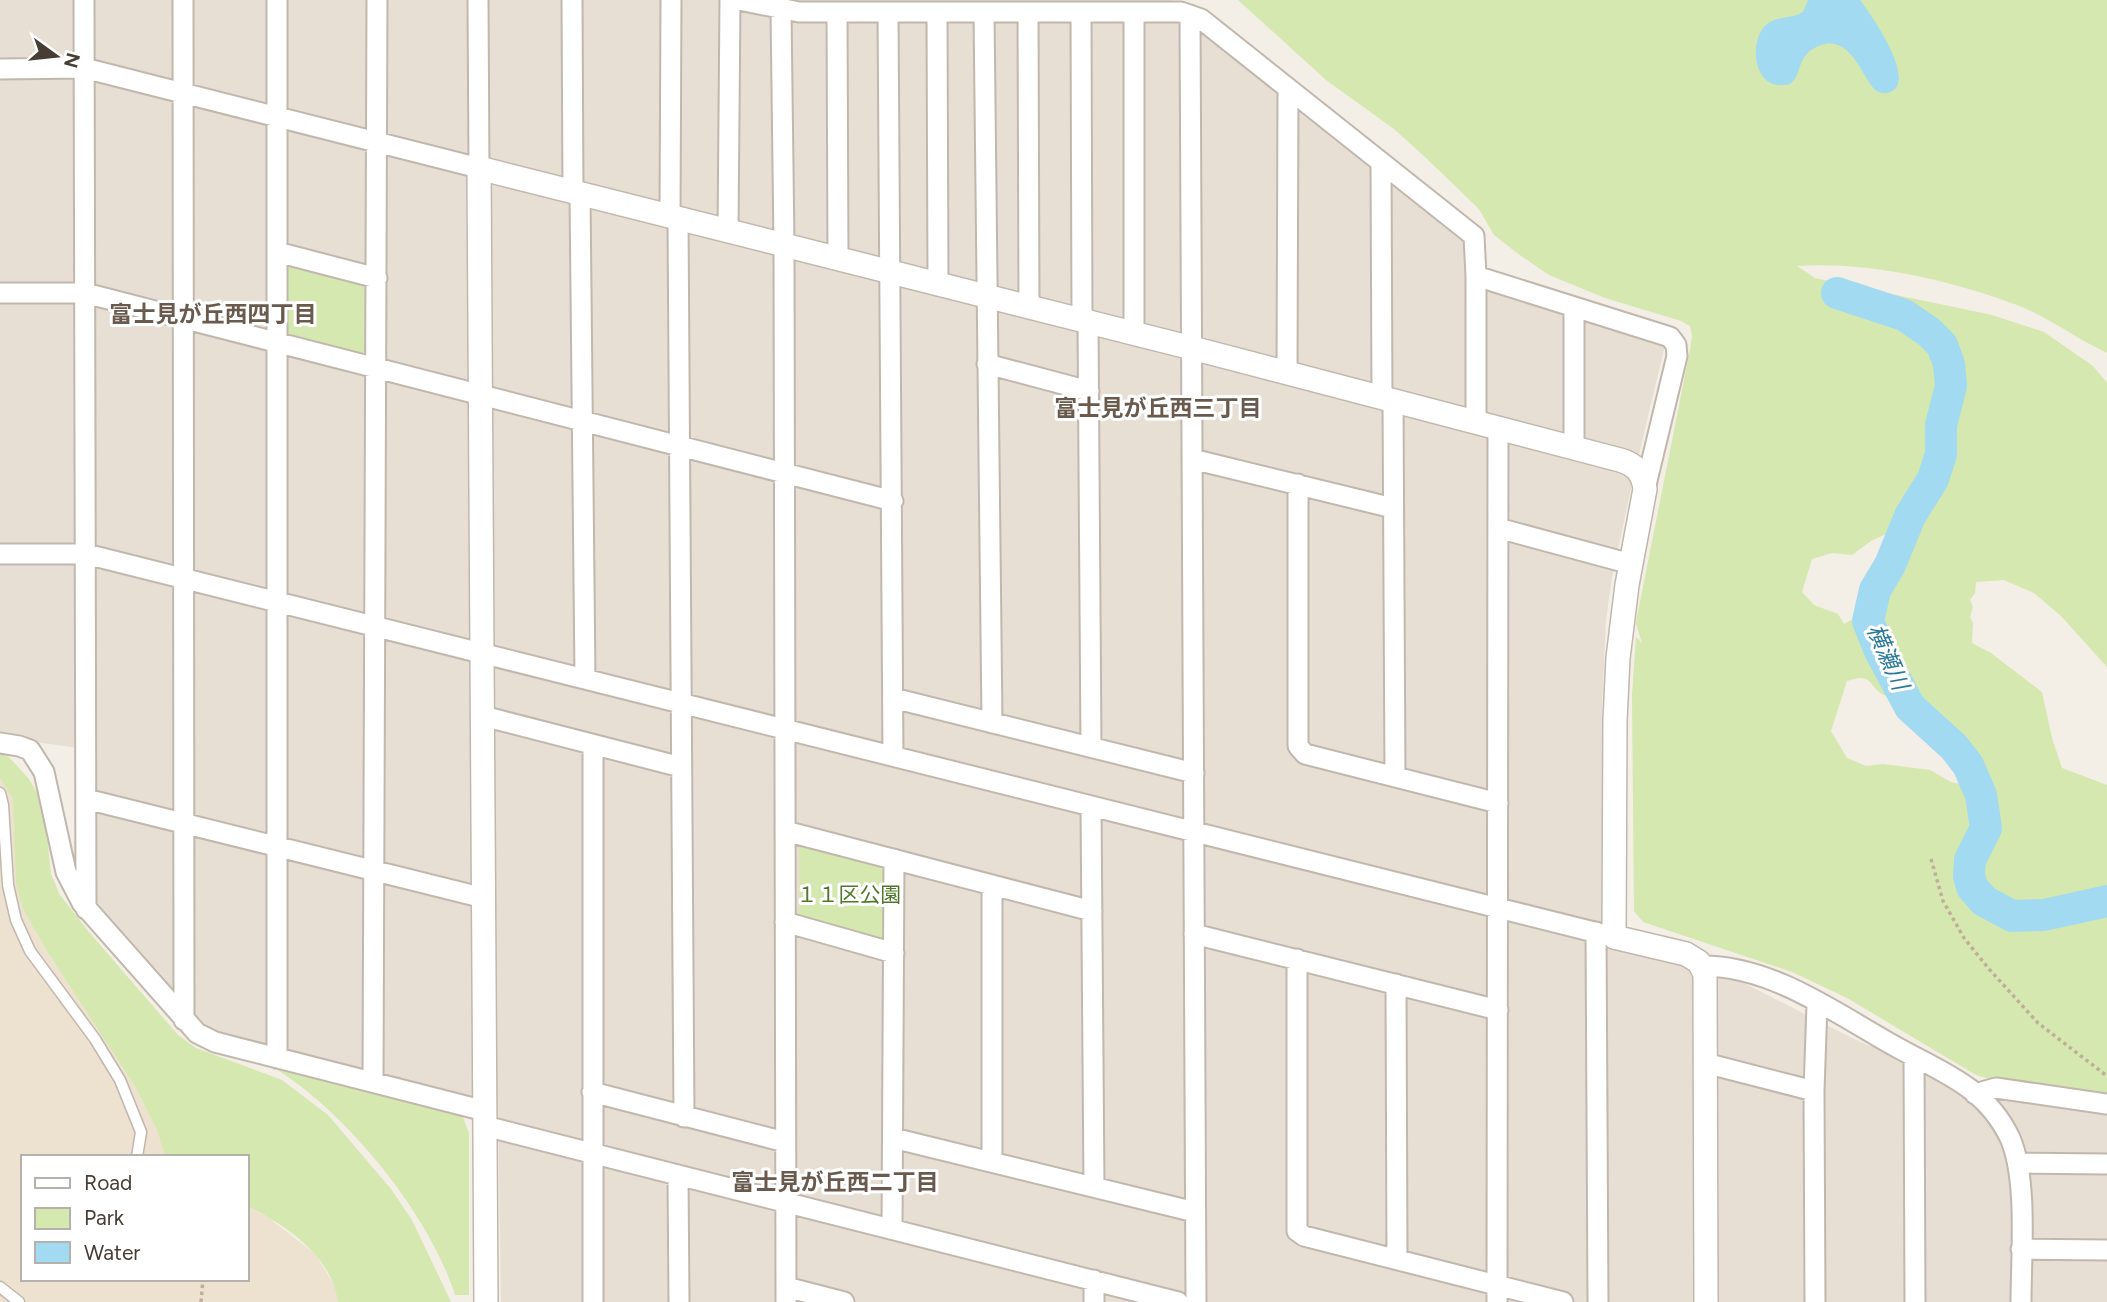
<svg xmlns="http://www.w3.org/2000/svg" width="2107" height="1302" font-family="Figtree,'Noto Sans JP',sans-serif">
  <rect width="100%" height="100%" fill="#f3eee6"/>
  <path fill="#e7dfd4" d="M0,0h1172v19l36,16 257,205 1,45 199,60 -34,143 -19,90 -6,42 -4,85 2,238 126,33 132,67 150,53 95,16v190h-1606l-3,-199 -290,-70 -5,-3 -110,-129v-151l-93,-13z"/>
  <path fill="#ede1d0" d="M0,778l13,20 10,111 24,42 89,137 21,42 8,27h-142v122h224v-73l22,12 46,36 21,34 2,14h-338z"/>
  <path fill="#d5e8af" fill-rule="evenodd" d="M1238,0h869v353c-30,-14 -61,-37 -90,-48 -66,-25 -150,-44 -220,-39l18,12 177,37 52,17 49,34 14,17v284l-46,-51 -27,-23 -30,-13 -28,2 -1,11 -5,7 3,7 -3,10 3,6 -1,20 19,10 51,39 10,46 10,30 45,17v311l-121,-18 -10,-3 -129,-77 -55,-26 -149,-50 -9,-11 -2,-216 4,-58 6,6 -6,-19 1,-7 53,-267 2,-14 -2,-10 -9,-5 -76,-23 -56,-23 -32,-22 -23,-18 -15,-26 -54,-52 -31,-28 -68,-49zM1890,532l18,20 -20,37 -7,29 12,25 3,20 30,39 10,17 -20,1 4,10 25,26 19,29 -13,-3 -21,-12 -47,-6 -17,2 -19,-8 -16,-27 16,-50c28,-10 20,7 39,15 10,3 25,2 35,3 -6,-7 -12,-14 -19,-20 -24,-20 -35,-17 -26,-53l-8,-13 -6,1 -18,10 -6,-10 -24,-9 -12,-13 10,-33 20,-6 20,2 19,-14z
    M290,265l73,21 4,6 -1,62 -3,3 -73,-20 -4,-5v-64z
    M0,754l9,3 20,22 10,17 6,20 6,58 9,21 29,37 89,103 18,13 86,32 46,35 63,74 21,31 39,82h-113c-6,-46 -52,-77 -91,-96v-49h-82l-8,-27 -21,-42 -89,-137 -24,-42 -7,-25 -3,-85 -13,-21z
    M802,845l82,21 2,2 -1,73 -86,-26v-66z
    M277,1065l185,50 7,18v162h-14c-25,-80 -107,-181 -179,-226z"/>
  <path fill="#a2daf1" d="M1808,0h52c12,16 51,72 35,89 -7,6 -13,5 -20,1 -14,-16 -24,-51 -50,-46 -7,2 -15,5 -19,11 -8,9 -6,22 -16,29 -5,1 -11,2 -17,0 -21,-7 -22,-46 -7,-59 10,-9 26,-6 37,-13z"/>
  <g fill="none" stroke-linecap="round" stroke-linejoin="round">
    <path stroke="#a2daf1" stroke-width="32" d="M1837,293l67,22 25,17 13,13 7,19 2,22 -10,39v29l-8,25 -23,37 -20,49 -15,25 -7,31 11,28 31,58 44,40 14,18 13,30 5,33 -16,32 -1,16 3,11 12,14 28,15 32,-1 63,-14"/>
    <g stroke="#c2b7ac" stroke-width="13">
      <path id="service" d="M0,793l3,12 5,80 8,35 14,31 65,88 25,41 21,52 -4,25
        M0,1287l19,15"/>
    </g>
    <g stroke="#c2b7ac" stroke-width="23">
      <path id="minor" d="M84,0l2,909
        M183,0l1,1020
        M572,0l1,192
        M739,0l60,12h382l20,7 273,217 2,40v146
        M781,10l3,236 2,1056
        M837,12l1,247
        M888,12l5,744
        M937,12l1,273
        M984,12l8,711
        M1028,12l1,296
        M1081,12l1,309
        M1134,13v321
        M1190,15l6,1287
        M0,69l84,-1 395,100 -1,-168
        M1381,163l1,235
        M580,194l5,485
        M670,217l1,-217
        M678,218l6,899
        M728,231l2,-231
        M277,252l100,26
        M1476,276l194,61 6,8 1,11 -33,137
        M0,293h85l808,208
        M1574,307v141
        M1088,323l3,424
        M987,364l102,27
        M1287,373l1,-285
        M1393,401l2,376
        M1192,459l201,49
        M1298,484v262l7,8 193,49
        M1498,528l133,36
        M0,554h86l1528,383
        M893,698l301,75
        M483,716l198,51
        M0,743l19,3 11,4 14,22 22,100 16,31 115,130 18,9 270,69
        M593,745v557
        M86,799l398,99
        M1091,806l3,381
        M785,831l307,80
        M992,885v277
        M785,922l109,31
        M1596,932l2,370
        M1194,934l304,76
        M1297,959v272l7,5 259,66
        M1701,966c69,-1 133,46 190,78 26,15 55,27 79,45 17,13 31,30 40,49 18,41 11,118 11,164
        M1396,984l1,275
        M1914,1057l1,245
        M277,1058v-1058
        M1705,1063l109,28
        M373,1082l4,-1082
        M592,1092l193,50
        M1975,1094l21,-6 111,16
        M485,1126l693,176
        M893,1138l302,74
        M2018,1163l89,1
        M678,1175l1,127
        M892,1229l2,-370
        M2021,1249l86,1
        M1094,1280v22
        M786,1287l58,15
        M1497,1302l1,-874
        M1815,1302l-1,-211 3,-87"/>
    </g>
    <g stroke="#c2b7ac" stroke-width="26">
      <path id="tertiary" d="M486,1302l-7,-1134 713,180 428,112c15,4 23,13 25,29l-18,96 -9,73 -3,62 -1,217 72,17 13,8 6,12 1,328"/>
    </g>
    <path stroke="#c1ae9a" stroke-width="3.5" stroke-dasharray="3.5 3.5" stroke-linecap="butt" d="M1931,859l12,42 21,37 25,31 49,54 69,53
      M201,1302l2,-23"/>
    <use href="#service" stroke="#fff" stroke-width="10"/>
    <use href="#minor" stroke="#fff" stroke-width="19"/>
    <use href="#tertiary" stroke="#fff" stroke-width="23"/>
  </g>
  <g text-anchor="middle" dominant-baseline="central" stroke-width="6" stroke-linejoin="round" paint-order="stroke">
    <g font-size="21" fill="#507828" stroke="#fff">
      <text x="849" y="894">１１区公園</text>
    </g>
    <g font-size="23" font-weight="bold" fill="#695a4d" stroke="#fff">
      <text x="213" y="314">富士見が丘西四丁目</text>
      <text x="1158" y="408">富士見が丘西三丁目</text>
      <text x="835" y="1182">富士見が丘西二丁目</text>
    </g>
    <g font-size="23" font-style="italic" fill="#2a799b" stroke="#fff">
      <text transform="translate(1888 657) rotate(66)">横瀬川</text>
    </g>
  </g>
  <rect x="21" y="1155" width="228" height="126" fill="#ffffff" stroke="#b5b2ae" stroke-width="2"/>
  <rect x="35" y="1178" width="35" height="10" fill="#ffffff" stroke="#b5b2ae" stroke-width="2"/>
  <text x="84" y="1190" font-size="21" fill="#463e35">Road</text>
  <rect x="35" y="1208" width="35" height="21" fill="#d5e8af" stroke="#b5b2ae" stroke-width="2"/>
  <text x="84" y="1225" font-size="21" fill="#463e35">Park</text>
  <rect x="35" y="1242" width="35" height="21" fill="#a2daf1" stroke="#b5b2ae" stroke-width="2"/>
  <text x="84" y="1260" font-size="21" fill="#463e35">Water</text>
  <g transform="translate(56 56) rotate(105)" stroke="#ffffff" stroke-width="5" paint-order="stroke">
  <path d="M0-5L12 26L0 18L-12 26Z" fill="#463e35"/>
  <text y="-10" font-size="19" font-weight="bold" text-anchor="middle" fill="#463e35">N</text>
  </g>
</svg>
